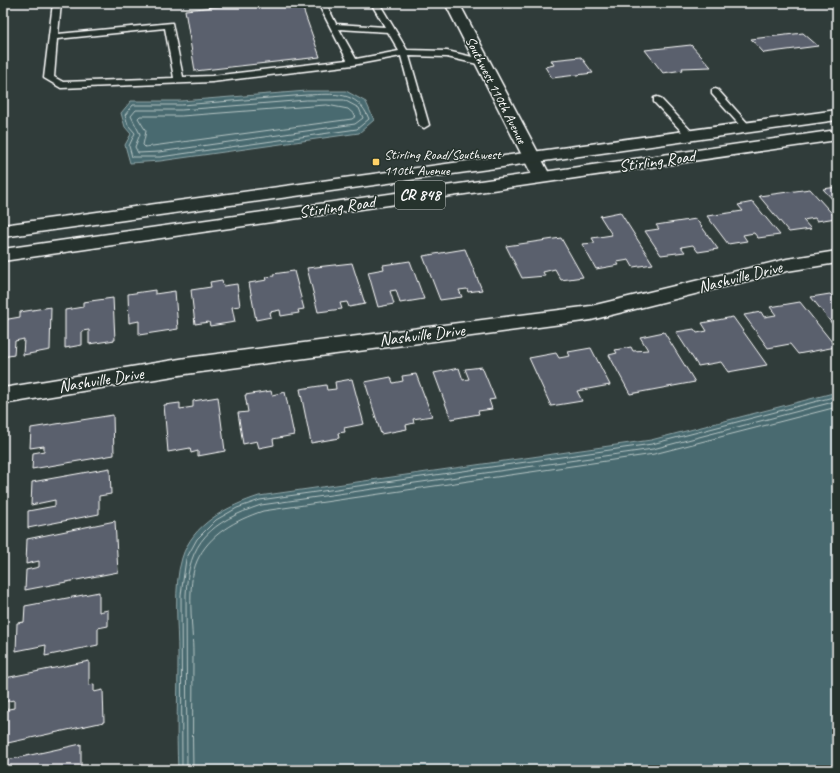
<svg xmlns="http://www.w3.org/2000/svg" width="840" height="773" font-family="Caveat,sans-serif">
  <rect width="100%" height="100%" fill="#303c3a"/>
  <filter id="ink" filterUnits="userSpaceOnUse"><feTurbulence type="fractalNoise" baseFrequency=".025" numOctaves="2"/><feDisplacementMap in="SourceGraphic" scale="8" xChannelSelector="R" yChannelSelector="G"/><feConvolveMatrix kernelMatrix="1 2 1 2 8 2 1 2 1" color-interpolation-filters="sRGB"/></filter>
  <g filter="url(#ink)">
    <path fill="#486b6f" stroke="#91a6a9" d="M307,91h39l20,11 8,18 -15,13 -199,28 -30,2 -5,-18 6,-11 -6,-7 -4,-14 10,-12h50z
      M837,392v378h-659c-2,-38 0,-77 0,-115 0,-30 -5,-68 4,-97 10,-34 46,-52 77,-62l392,-56z"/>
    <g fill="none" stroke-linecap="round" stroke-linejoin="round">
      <path stroke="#b6c4c5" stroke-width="1" d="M307,95c26,-1 51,-5 62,24l-12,10 -197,28h-28l-3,-11 6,-13 -7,-8 -3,-10 8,-10h48z
        M307,100h37l15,8 4,10 -8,6 -196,28 -21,1 -3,-6 5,-13 -9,-18 5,-6h45z
        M327,105l21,4 8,7 -4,3 -207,28 -2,-2 3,-14 -8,-13 2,-2h41z
        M182,770l-1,-175 5,-36 11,-20 19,-19 21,-12 23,-8 392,-56 185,-48
        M187,770l-1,-175c2,-54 25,-73 75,-90l392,-56 184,-48
        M193,770c-1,-39 0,-77 0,-116 0,-27 -7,-68 4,-93 12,-27 39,-41 66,-50l391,-57 183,-47"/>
    </g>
    <path fill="#5a606d" stroke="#fff" d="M253,3h48l19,54 -125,14 -10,-61z
      M505,3h31l1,1 -29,3z
      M803,33l15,13 -54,7 -13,-14z
      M691,45l20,22 -29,1 1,2 -20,3 -18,-23z
      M581,57l12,16 -41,5 -7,-11 9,-2 -3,-5z
      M837,187v17l-14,-15z
      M810,189l26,29 -19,3 -2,-3 -12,2 8,9 -22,3 -30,-36z
      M753,202l27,33 -22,3 -4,-5 -11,2 4,6 -19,3 -21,-28 36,-5 -5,-6z
      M620,212l33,52 -20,3 -4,-7 -12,2 2,3 -23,4 -14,-25 13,-1 -3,-5 20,-3 -12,-19z
      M696,219l22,30 -20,3 -5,-7 -12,2 4,5 -24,3 -16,-24 14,-2 -3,-4z
      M561,238l22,39 -22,3 -6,-11 -12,3 2,4 -23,2 -16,-32z
      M465,249l17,41 -14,2 -1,-3 -8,1 3,7 -22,3 -17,-44z
      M410,261l14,38 -24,4 -4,-13 -6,1 4,13 -16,3 -10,-35 16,-3 -1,-4z
      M352,263l13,41 -16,3 -2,-5 -7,1 2,6 -24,3 -11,-44z
      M294,271l10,38 -6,1 1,3 -18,3 -1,-6 -10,2 1,5 -15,3 -7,-37 18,-3 -1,-3 8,-1 -1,-2z
      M222,280l1,6 14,-2 3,22 -8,1 3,15 -25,4 -1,-4 -14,2 -4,-34 20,-3 -1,-5z
      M155,290v4l20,-3 3,38 -39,6v-14l-10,2 -1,-29z
      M830,294l4,4 3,-1v33l-26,-33z
      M113,298l2,42 -26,4v-14l-7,1v14l-17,3v-38l18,-3v-5z
      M800,302l36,45 -38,7 -8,-10 -22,4 -24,-33 17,-3 3,5 12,-2 -6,-8z
      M51,307l-1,43 -27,5 1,-16 -9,2 -1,14 -11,2v-37l17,-3v-5z
      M733,317l34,48 -39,7 -7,-10 -23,4 -22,-34 18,-3 3,4 10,-2 -5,-8z
      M664,332l31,50 -65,12 -21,-39 8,-2 -2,-3 16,-3 2,4 15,-1 -8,-13z
      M591,348l19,37 -33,6 5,10 -31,5 -22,-48 27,-5 3,5 11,-2 -2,-4z
      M482,367l13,32 -6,1 3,9 -14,2 1,3 -28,5 -17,-46 25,-5 4,12 6,-1 -4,-10z
      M416,374l16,42 -19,3 1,4 -8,2 1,4 -26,5 -16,-52 26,-5 2,6 10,-2 -1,-5z
      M352,379l12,45 -20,4 1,4 -7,1 1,5 -28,5 -11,-54 26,-4 1,5 9,-1 -1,-7z
      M271,391l1,4 13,-3 9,43 -21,4 1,6 -15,3 -2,-7 -14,3 -5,-31 10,-1 -3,-17z
      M218,397l7,54 -27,5v-5l-7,2 -1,-5 -22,4 -4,-47 16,-2v6l13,-2v-6z
      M113,415l1,40 -82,14 1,-16 11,-2v-5l-14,2 1,-20z
      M110,468l1,26 -12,2v18l-71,14v-17l27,-5v-6l-24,5 1,-23z
      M115,521l3,51 -93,18 1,-20 13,-3v-6l-13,3 1,-25z
      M99,592v20l9,-2v16l-10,2v17l-53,11 1,-11 -30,6 1,-28 7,-1 1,-16z
      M89,661v24l5,-1v8l9,-2 1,32 -101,22v-34l11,-2v-8l-11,2 2,-24z
      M81,744v24l7,-1v3h-85v-9z"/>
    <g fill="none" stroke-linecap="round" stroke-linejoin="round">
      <g stroke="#fff" stroke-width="3">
        <path id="lane" d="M53,3h8l-3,31 114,-11 11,54 29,-1 135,-16 -29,-57h8l10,21 49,3 -14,-24h8l28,47 40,1 38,9 1,2 -4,3 -35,-8 -38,-1 20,69 -5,3 -5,-3 -18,-69 -48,9 -141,17 -151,6 -17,-10zM165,28l9,50 -111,4 -9,-5 3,-38zM339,29l49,3 11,19 -43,8z
          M715,89l3,1 32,36 2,2 -2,2h-6l-32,-36v-4z
          M657,97l3,1 34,36 2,2 -2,2h-6l-34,-36v-4z"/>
      </g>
      <g stroke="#fff" stroke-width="3">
        <path id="street" d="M445,3h14l92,174 -3,4 -6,1 -6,-1 -3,-4z
          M837,251v12l-50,8 -196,49 -405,54 -183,30v-16l183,-30 405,-52 196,-47z"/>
      </g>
      <g stroke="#fff" stroke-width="3">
        <path id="primary" d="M837,110v10l-834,117v-12z
          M837,130v10l-834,121v-12z"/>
      </g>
      <use href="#lane" fill="#26332d" fill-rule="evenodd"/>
      <use href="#street" fill="#26332d" fill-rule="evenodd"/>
      <use href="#primary" fill="#26332d" fill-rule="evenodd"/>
    </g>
  </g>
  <rect fill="#ffd166" stroke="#26332d" stroke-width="1.5" x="372" y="158" width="8" height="8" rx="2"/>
  <g text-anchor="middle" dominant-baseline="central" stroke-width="3" stroke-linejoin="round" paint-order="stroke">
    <g font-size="14" fill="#fff" stroke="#26332d">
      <text transform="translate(496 90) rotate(63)">Southwest 110th Avenue</text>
    </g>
    <g font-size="14" fill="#fff" stroke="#26332d" text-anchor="start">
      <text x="384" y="154">Stirling Road/Southwest<tspan x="384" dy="16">110th Avenue</tspan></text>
    </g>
    <rect fill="#26332d" stroke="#bec2c0" stroke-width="1" x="395" y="181" width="50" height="28" rx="3"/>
    <g font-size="16" font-weight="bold" fill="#fff">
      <text x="420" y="195">CR 848</text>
    </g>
    <g font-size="17" fill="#fff" stroke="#26332d">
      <text transform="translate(657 161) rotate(-8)">Stirling Road</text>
      <text transform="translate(337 207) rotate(-8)">Stirling Road</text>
      <text transform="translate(740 277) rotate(-14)">Nashville Drive</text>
      <text transform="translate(422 335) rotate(-7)">Nashville Drive</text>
      <text transform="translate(101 380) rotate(-9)">Nashville Drive</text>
    </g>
  </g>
  <rect width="840" height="773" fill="none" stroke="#26332d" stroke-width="16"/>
  <rect x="8" y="8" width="824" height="757" fill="none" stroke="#fff" stroke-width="1.5" filter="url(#ink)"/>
</svg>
